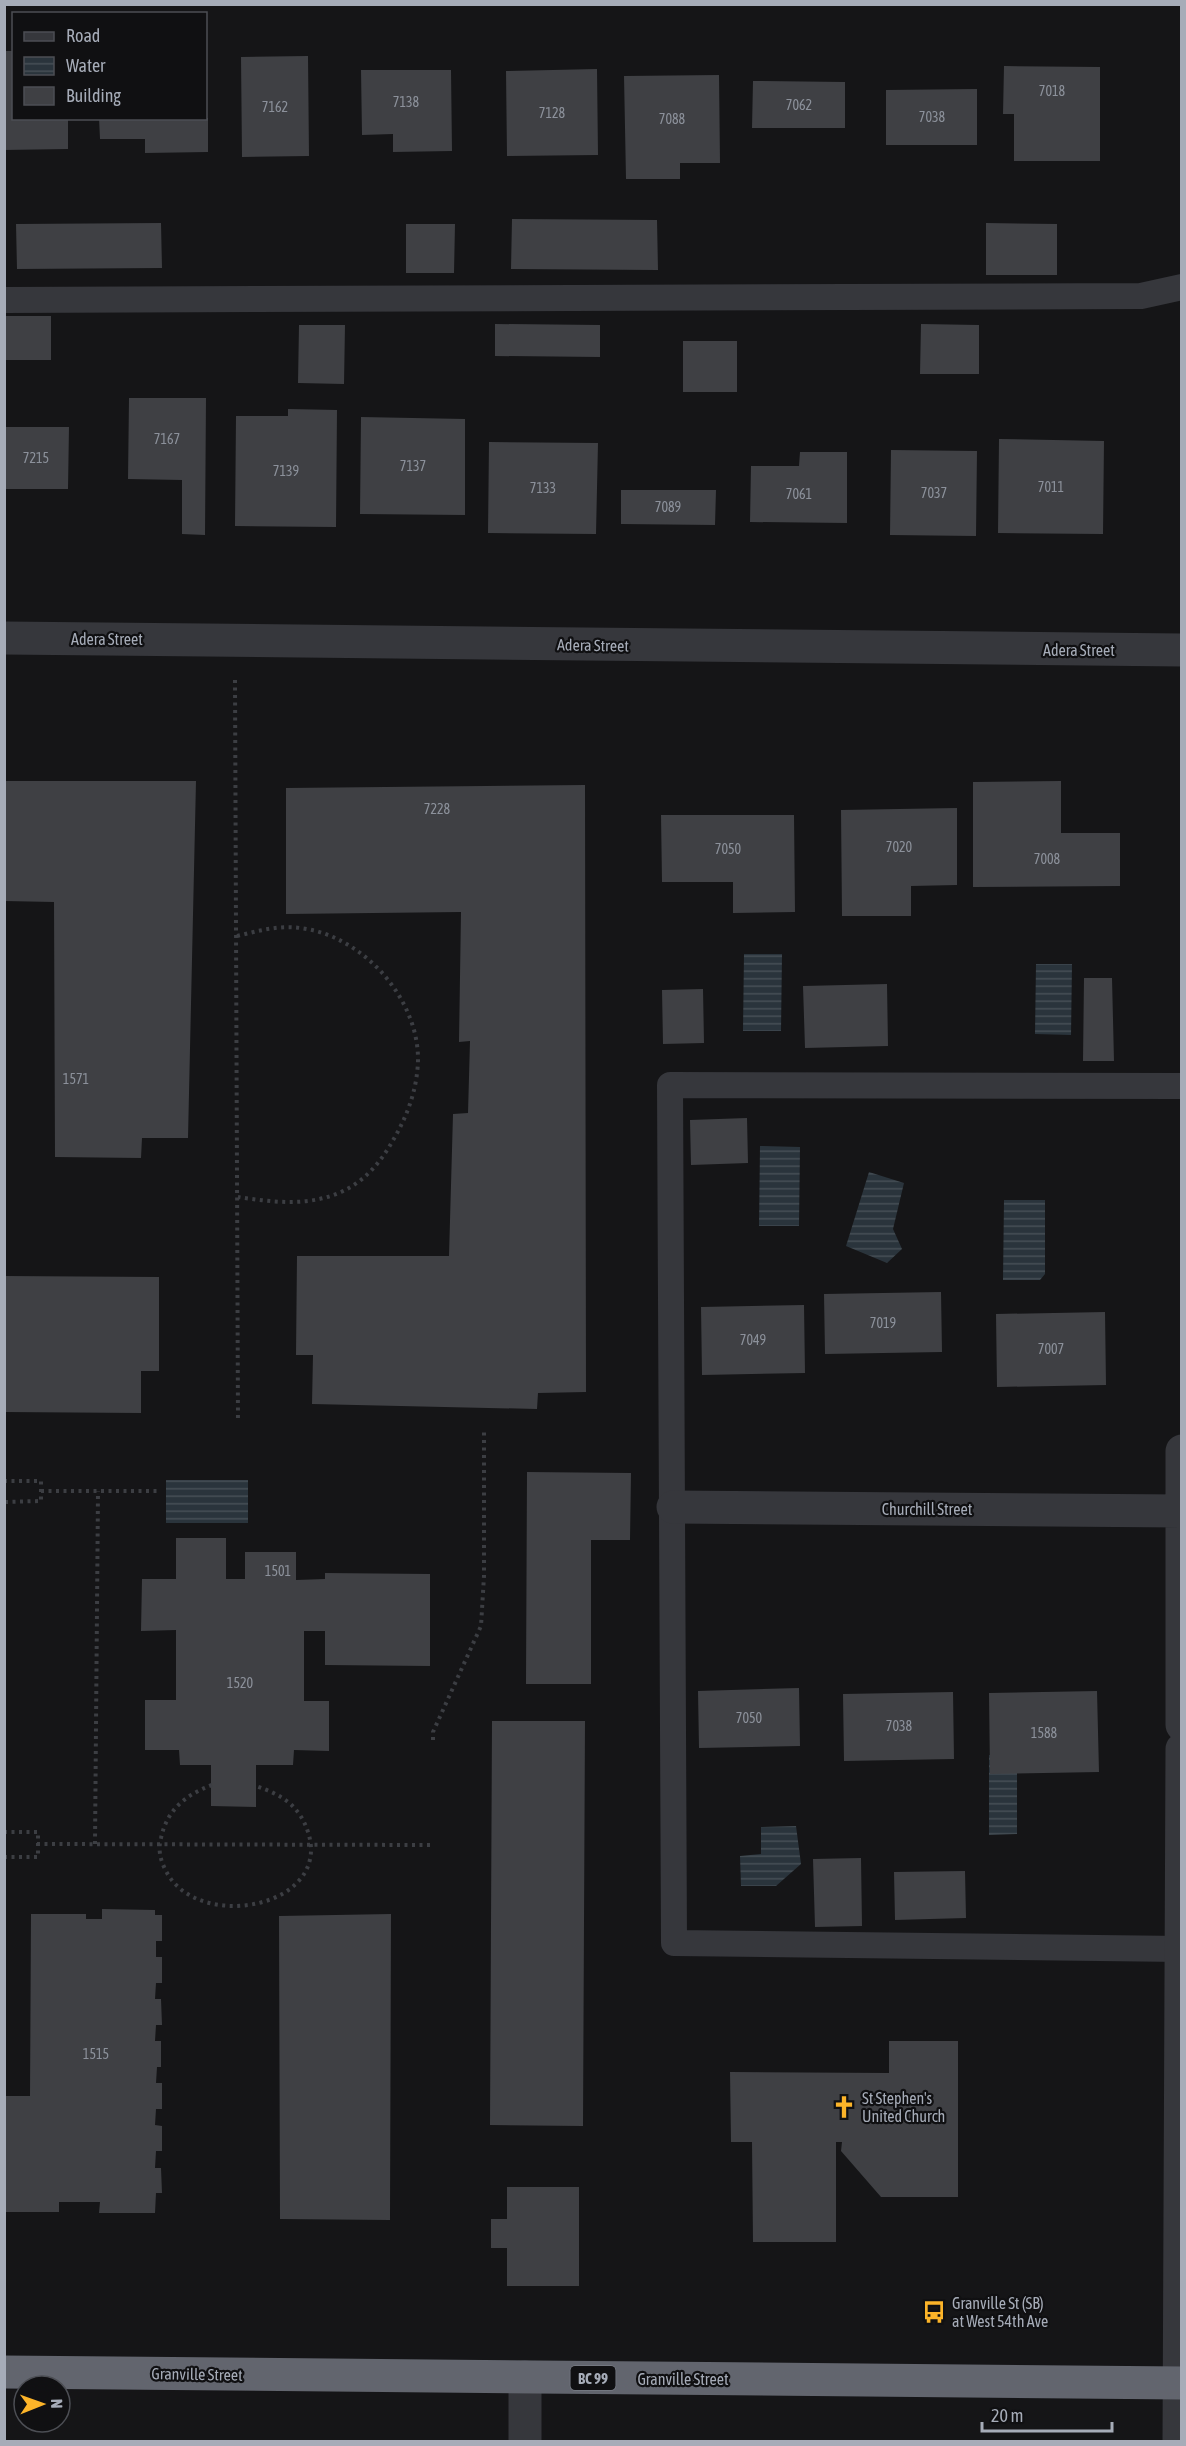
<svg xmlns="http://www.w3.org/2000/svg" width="1186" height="2446" font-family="'Asap Condensed',sans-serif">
  <defs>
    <pattern id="water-rules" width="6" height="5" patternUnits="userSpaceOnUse" patternTransform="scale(1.5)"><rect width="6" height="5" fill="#2a343c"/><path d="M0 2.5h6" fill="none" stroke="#464f56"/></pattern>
  </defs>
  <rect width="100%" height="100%" fill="#151517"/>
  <path fill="url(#water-rules)" d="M744,954h38l-1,77h-38z
    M1036,964h36l-1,71 -36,-1z
    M760,1146l40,1 -1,79h-40z
    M869,1172l35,11 -11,46 9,20 -15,14 -41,-17z
    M1004,1200h41v74l-5,6h-37z
    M166,1480h82v43h-82z
    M989,1755h28v79l-28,1z
    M796,1826l5,38 -25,22h-35l-1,-30 21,-2v-27z"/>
  <path fill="#3f4044" d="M4,51h10v67h54v31l-64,1z
    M308,56l1,100 -67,1 -1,-100z
    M1004,66l96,1v94h-86v-47h-11z
    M597,69l1,86 -91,1 -1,-85z
    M361,70h90l1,81 -59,1v-18l-31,1z
    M719,75l1,88h-40v16h-54l-2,-103z
    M753,81l92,1v46h-93z
    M977,89v56h-91v-55z
    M99,118h109v34l-63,1v-14h-45z
    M512,219l145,1 1,50 -147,-1z
    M161,223l1,45 -145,1 -1,-45z
    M986,223l71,1v51h-71z
    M406,224h49l-1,49h-48z
    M5,316h46v44h-46z
    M495,324l105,1v32l-105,-1z
    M921,324l58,1v49h-59z
    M299,325h46l-1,59 -46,-1z
    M683,341h54v51h-54z
    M129,398h77l-1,137 -23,-1v-54l-54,-1z
    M288,409l49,1 -1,117 -101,-1 1,-110h52z
    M361,417l104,2v96l-105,-1z
    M4,427h65l-1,62h-64z
    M999,439l105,2 -1,93 -105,-1z
    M489,442l109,1 -2,91 -108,-1z
    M891,450l86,1 -1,85 -86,-1z
    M800,452h47v71l-97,-1 1,-56h48z
    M621,490h95l-1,35 -94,-1z
    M4,781h192l-8,357h-46l-1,20 -86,-1 -1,-255 -50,-1z
    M1061,781v52h59v53l-147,1v-105z
    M585,785l1,607 -48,1 -1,16 -225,-5 1,-49h-17l1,-99h152l4,-142 15,-1 2,-72 -11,1 2,-130 -175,2v-126z
    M957,808v77l-46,1v30h-69l-1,-106z
    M661,815h133l1,97 -62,1v-31h-71z
    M1084,978h28l2,83h-31z
    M887,984l1,62 -83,2 -2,-62z
    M703,989l1,54 -41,1 -1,-54z
    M747,1118l1,45 -57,2 -1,-45z
    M4,1276l155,1v94h-18v42l-137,-1z
    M941,1292l1,60 -117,2 -1,-60z
    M804,1305l1,68 -103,2 -1,-68z
    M1105,1312l1,73 -109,2 -1,-73z
    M527,1472l104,1 -1,67h-39v144h-65z
    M176,1538h50v41h19v-27h51v28l29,-1v-6l105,1v92l-105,-1v-34h-21v70h25v50l-35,-1 -1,15h-37v42l-45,-1v-41h-31l-1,-15h-34v-50h31v-70l-35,1 1,-52h34z
    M799,1688l1,58 -101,2 -1,-57z
    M1097,1691l2,81 -109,2 -1,-81z
    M953,1692l1,67 -110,2 -1,-67z
    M492,1721h93l-2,405 -93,-1z
    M861,1858l1,68 -47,1 -2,-68z
    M965,1871l1,47 -71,2 -1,-48z
    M102,1909l53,1v5h7v26h-6v16h6v26h-6l-1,16h6l1,26h-6l-1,16h6v26h-4l-1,16h6v26h-6l-1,16 7,1v25h-6l-1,17h6l1,25h-6l-1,20h-56l1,-11h-41v10h-55v-116h26l1,-182h55v5h16z
    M391,1914l-1,306 -110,-1 -1,-303z
    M889,2041h69v156h-77l-40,-46 1,-9h-6v100h-83l-1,-100h-21l-1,-70 159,1z
    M507,2187h72v99h-72v-38h-16v-29h16z"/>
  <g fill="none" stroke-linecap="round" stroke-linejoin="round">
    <path stroke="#3c3e43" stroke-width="4" stroke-dasharray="3 4.5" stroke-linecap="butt" d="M235,680l3,742
      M237,936c21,-5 41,-11 63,-8 62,7 119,70 118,133 -1,29 -11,56 -26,81 -12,21 -28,40 -51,50 -34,15 -69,10 -103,5
      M4,1481h37v20l-37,1
      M41,1491h116
      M433,1740v-8l48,-106 3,-50v-147
      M212,1785c-27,10 -45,25 -51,53 -3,11 -1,21 4,31 30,65 168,39 143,-37 -9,-27 -26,-37 -52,-46
      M4,1832h34v25h-34
      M37,1844l395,1
      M95,1844l3,-353"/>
    <path stroke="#36373c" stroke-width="26" d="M4,300l1137,-4 41,-9
      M1182,1086l-512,-1 4,858 508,6"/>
    <path stroke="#36373c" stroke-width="33" d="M4,638l1178,12
      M1182,1451v274
      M673,1507l509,4
      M525,2442v-65
      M1179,2442l3,-693"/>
    <path stroke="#62656e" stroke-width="33" d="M4,2372l1178,11"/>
  </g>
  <defs>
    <g id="church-bare" transform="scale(1.8)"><path d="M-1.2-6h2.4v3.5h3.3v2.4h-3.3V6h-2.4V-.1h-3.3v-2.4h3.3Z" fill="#fcb429" stroke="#101012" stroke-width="2.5" paint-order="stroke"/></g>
    <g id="bus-bare" transform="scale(1.8)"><path d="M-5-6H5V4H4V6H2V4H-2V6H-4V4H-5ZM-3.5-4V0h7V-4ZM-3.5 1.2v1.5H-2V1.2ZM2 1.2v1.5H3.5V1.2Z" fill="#fcb429" stroke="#101012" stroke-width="2.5" paint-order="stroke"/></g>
  </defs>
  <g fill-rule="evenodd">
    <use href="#church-bare" x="844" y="2107"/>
    <use href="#bus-bare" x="934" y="2312"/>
  </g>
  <g text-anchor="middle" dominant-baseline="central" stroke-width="4.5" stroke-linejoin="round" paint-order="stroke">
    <g font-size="14" fill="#8c919b">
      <text x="1052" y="91">7018</text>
      <text x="406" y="102">7138</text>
      <text x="799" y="105">7062</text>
      <text x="275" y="107">7162</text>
      <text x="552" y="113">7128</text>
      <text x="932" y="117">7038</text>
      <text x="672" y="119">7088</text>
      <text x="167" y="439">7167</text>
      <text x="36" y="458">7215</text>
      <text x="413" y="466">7137</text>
      <text x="286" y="471">7139</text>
      <text x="1051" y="487">7011</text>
      <text x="543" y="488">7133</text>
      <text x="934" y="493">7037</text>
      <text x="799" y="494">7061</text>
      <text x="668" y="507">7089</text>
      <text x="437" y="809">7228</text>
      <text x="899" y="847">7020</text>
      <text x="728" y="849">7050</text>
      <text x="1047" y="859">7008</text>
      <text x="76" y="1079">1571</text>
      <text x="883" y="1323">7019</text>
      <text x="753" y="1340">7049</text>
      <text x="1051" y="1349">7007</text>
      <text x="278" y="1571">1501</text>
      <text x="240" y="1683">1520</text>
      <text x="749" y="1718">7050</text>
      <text x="899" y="1726">7038</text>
      <text x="1044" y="1733">1588</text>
      <text x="96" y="2054">1515</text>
    </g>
    <rect fill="#101012" stroke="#797d86" stroke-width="1.5" x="570.5" y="2366" width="45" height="24" rx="4.5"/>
    <g font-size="15" font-weight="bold" fill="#a6acb8">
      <text x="593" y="2378">BC 99</text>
    </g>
    <g font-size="16" fill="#a6acb8" stroke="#101012">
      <text x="107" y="639">Adera Street</text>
      <text transform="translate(593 645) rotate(1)">Adera Street</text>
      <text x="1079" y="650">Adera Street</text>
      <text x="927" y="1509">Churchill Street</text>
      <text transform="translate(197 2374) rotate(1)">Granville Street</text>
      <text x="683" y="2379">Granville Street</text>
    </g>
    <g font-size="16" fill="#a6acb8" stroke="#101012" text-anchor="start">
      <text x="862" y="2098">St Stephen's<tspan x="862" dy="18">United Church</tspan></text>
      <text x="952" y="2303">Granville St (SB)<tspan x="952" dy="18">at West 54th Ave</tspan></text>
    </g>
  </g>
  <rect width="1186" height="2446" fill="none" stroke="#a6acb8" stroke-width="12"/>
  <rect x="12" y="12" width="195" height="108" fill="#101012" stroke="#4c4e54" stroke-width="1.5"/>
  <rect x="24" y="32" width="30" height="9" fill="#36373c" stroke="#4c4e54" stroke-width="1.5"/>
  <text x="66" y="42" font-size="18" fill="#a6acb8">Road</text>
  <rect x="24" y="57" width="30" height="18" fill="url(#water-rules)" stroke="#4c4e54" stroke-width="1.5"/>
  <text x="66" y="72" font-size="18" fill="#a6acb8">Water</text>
  <rect x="24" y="87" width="30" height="18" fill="#3f4044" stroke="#4c4e54" stroke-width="1.5"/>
  <text x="66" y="102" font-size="18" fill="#a6acb8">Building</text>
  <g transform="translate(42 2404) rotate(89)"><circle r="28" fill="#101012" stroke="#4c4e54" stroke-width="1.5"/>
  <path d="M0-4.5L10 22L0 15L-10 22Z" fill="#fcb429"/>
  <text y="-9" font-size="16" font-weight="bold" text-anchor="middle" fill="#a6acb8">N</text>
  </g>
  <path d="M982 2422v9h130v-9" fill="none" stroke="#a6acb8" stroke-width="3"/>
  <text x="991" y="2422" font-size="18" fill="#a6acb8" stroke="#101012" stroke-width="4.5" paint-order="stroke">20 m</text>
</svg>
